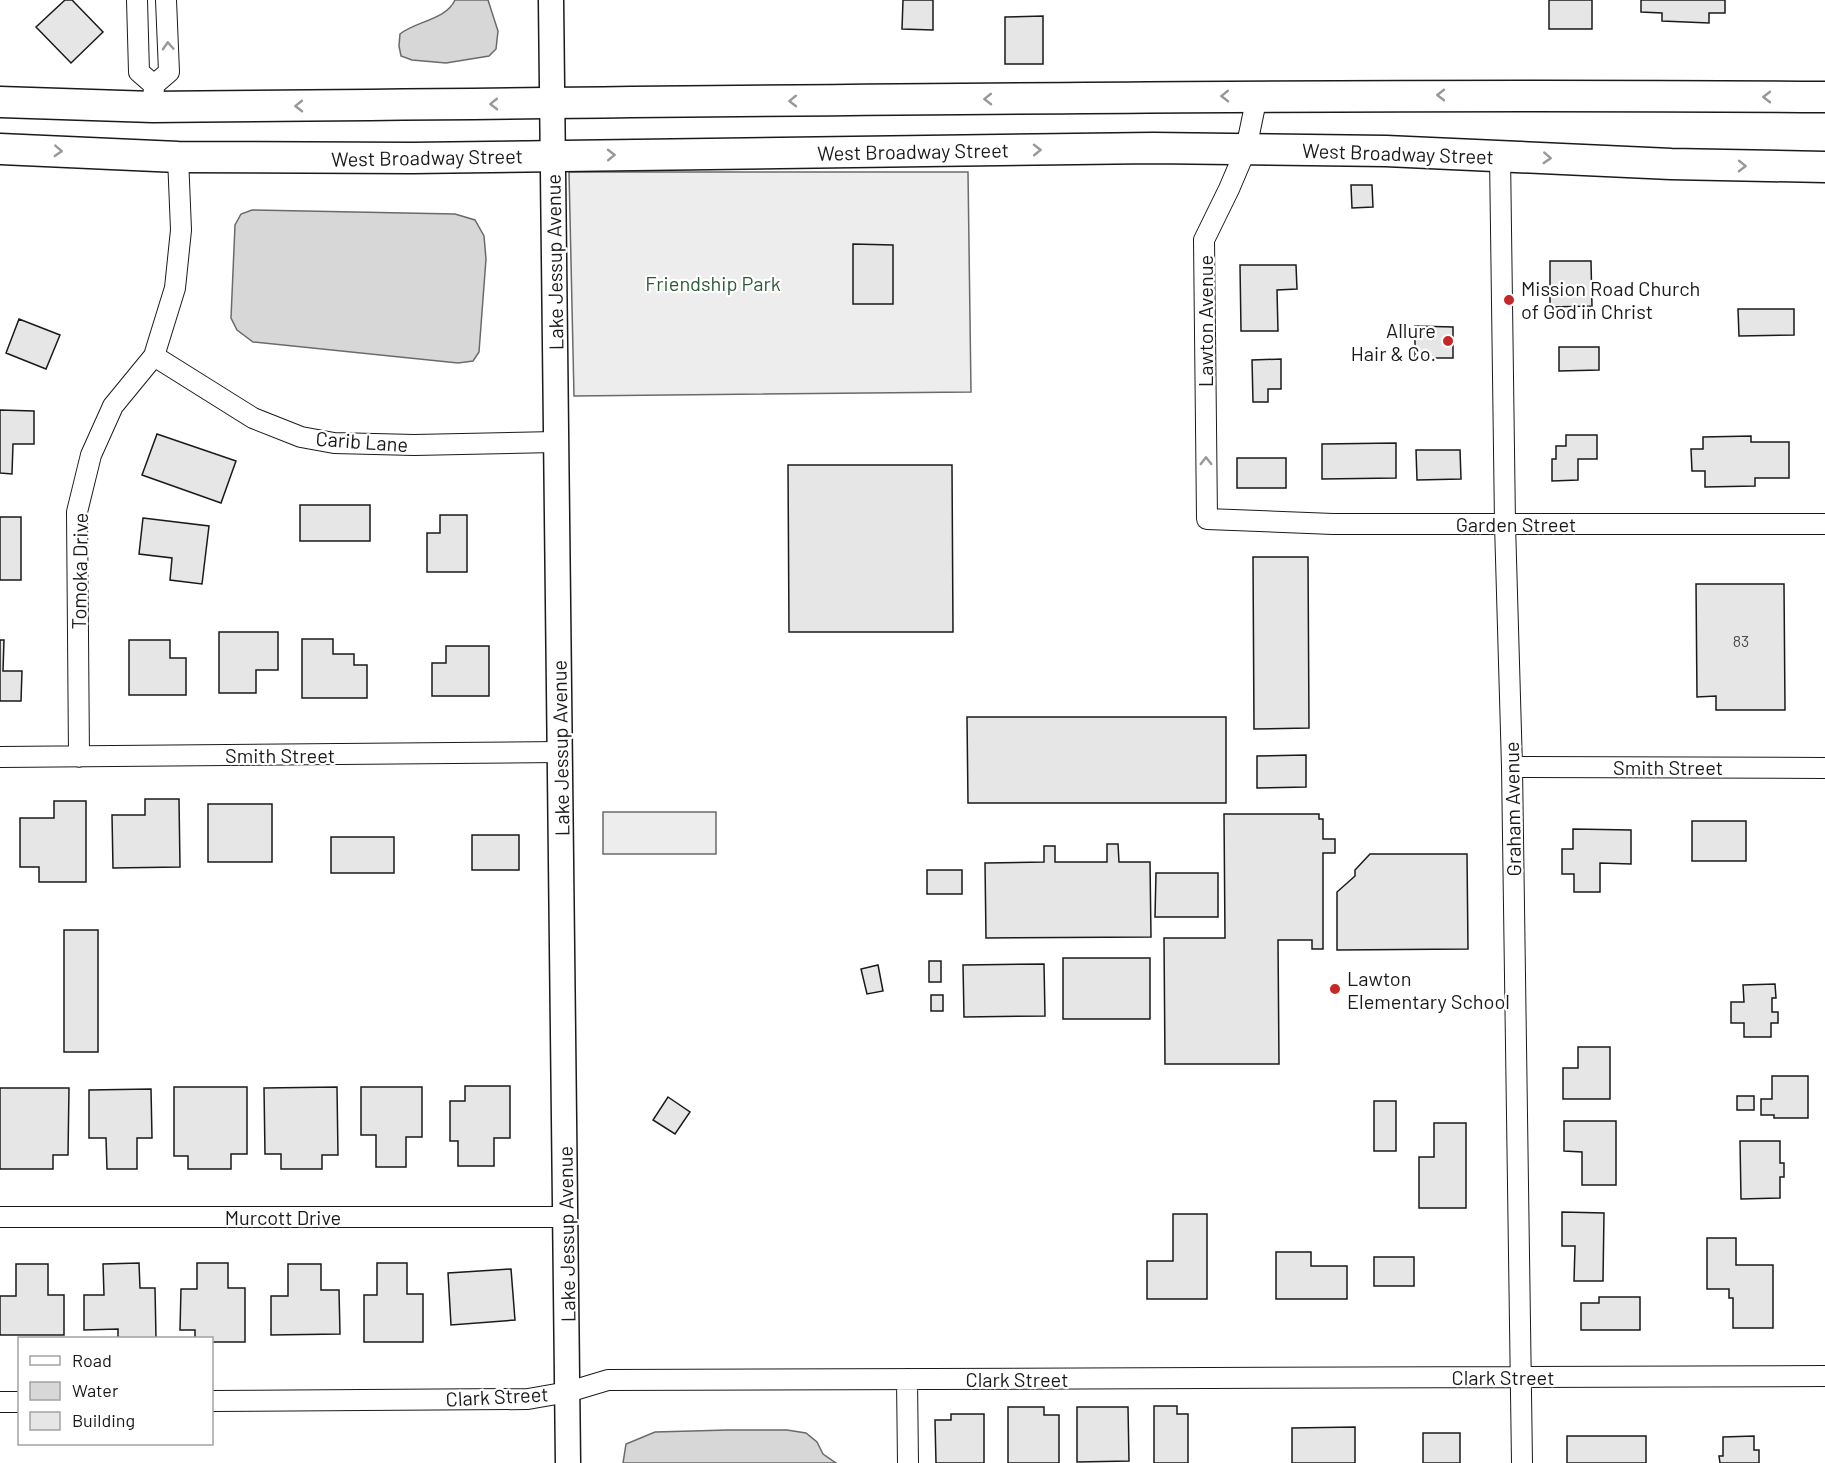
<svg xmlns="http://www.w3.org/2000/svg" width="1825" height="1463" font-family="Barlow,sans-serif">
  <rect width="100%" height="100%" fill="#fff"/>
  <path fill="#ededed" stroke="#6a6a6a" stroke-width="1.5" d="M569,172h399l3,220 -397,4z
    M603,812h113v42h-113z"/>
  <path fill="#d7d7d7" stroke="#6a6a6a" stroke-width="1.5" d="M455,0h33l10,31 -2,18 -7,7 -43,7 -34,-3 -11,-4 -2,-10 1,-12c16,-13 46,-14 55,-34z
    M252,210l203,4 20,6 9,16 2,23 -7,93 -6,9 -15,2 -205,-21 -16,-12 -6,-12 4,-93 6,-11z
    M728,1430h59l19,3 11,9 6,12 13,9h-213l3,-19 29,-12z"/>
  <path fill="#e6e6e6" stroke="#1a1a1a" stroke-width="1.5" d="M65,0h7l31,32 -32,31 -35,-36z
    M903,0h30v30l-31,-1z
    M1549,0h43v29h-43z
    M1641,0h84v13h-16v10l-47,-2v-8l-21,-1z
    M1043,16v48h-38v-47z
    M1351,185h21l1,22 -21,1z
    M853,244l40,1v59h-40z
    M1550,261h41l1,45 -42,1z
    M1240,265h56l1,24 -20,1 1,41h-37z
    M1738,309h56v26l-55,1z
    M19,319l41,16 -14,34 -40,-16z
    M1415,326l38,1v31h-38z
    M1559,347h40v23l-40,1z
    M1281,359v30h-13v13h-15l-1,-42z
    M0,410l34,1v33h-21l-1,30 -12,-1z
    M157,434l79,27 -15,42 -79,-28z
    M1566,435h31v24h-19v21l-26,1v-22h4v-13h10z
    M1751,436v6h38v36h-34v8l-50,1v-16h-13l-1,-22h12v-12z
    M1396,443v35l-74,1v-35z
    M1416,450h44l1,29 -44,1z
    M1237,458h49v30h-49z
    M788,465h164l1,167h-164z
    M300,505h70v36h-70z
    M440,515h27v57h-40v-39h13z
    M0,517h21v63h-21z
    M143,518l66,8 -7,58 -32,-4 2,-22 -33,-4z
    M1253,557h55l1,171 -55,1z
    M1696,584h88l1,126h-69v-14l-19,1z
    M219,632h59v38h-22v23h-37z
    M302,639h31v15h21v11h13v33h-65z
    M0,640h4l-1,31h19l-1,30h-21z
    M129,640h41v18h16v37h-57z
    M446,646h43v50h-57v-33h14z
    M967,717h259v86h-258z
    M1306,755v32l-49,1v-32z
    M145,799h34l1,68 -67,1 -1,-53h33z
    M54,801h32v81h-47v-15h-19v-49h34z
    M208,804h64v58h-64z
    M1224,814h95v5h4v20h12v14h-12v96h-11v-9h-34l1,124h-114l-1,-126h61z
    M1692,821h54v40h-54z
    M1573,829l58,1v34l-31,-1v29h-26v-18h-12v-25h11z
    M472,835h47v35h-47z
    M331,837h63v36h-63z
    M1107,844h11l1,18h31l1,75 -165,1 -1,-75 59,-1v-16h11v16h52z
    M1370,854h97l1,95 -131,1v-58l18,-16v-6z
    M927,870h35v24h-35z
    M1156,873h62v44h-63z
    M64,930h34v122h-34z
    M1063,958h87v61h-87z
    M929,961h12v21h-12z
    M1044,964l1,52 -81,1 -1,-52z
    M878,965l5,26 -16,3 -6,-25z
    M1775,984l1,14h-4v14h6v11h-7v14h-27v-14h-13v-21h13l-1,-17z
    M931,995h12v16h-12z
    M1578,1047h32v52h-47v-31h15z
    M1772,1076h36v42h-34v-3h-13v-16h11z
    M465,1086h45v52h-16v28h-36v-25h-8v-40h15z
    M174,1087h73v67h-16v15h-43v-13h-14z
    M337,1087l1,68h-16v14h-41v-15h-16l-1,-66z
    M361,1087h61v50h-16v30h-30v-32h-15z
    M0,1088h69l-1,67h-15v14h-53z
    M151,1089l1,49h-15v31h-30l-1,-31h-17v-48z
    M1737,1096h17v14h-17z
    M668,1097l22,15 -15,22 -22,-14z
    M1374,1101h22v50h-22z
    M1564,1121h52v64h-34v-33l-18,-1z
    M1434,1123h32v85h-47v-51h15z
    M1740,1141h40v22h4v14h-4v21l-39,1z
    M1562,1212l42,1 -1,68h-29l1,-35h-13z
    M1173,1214h34v85h-60v-38h26z
    M1707,1238h29v27h37v63h-40v-30h-4v-9h-22z
    M1276,1252h35v14h36v33h-71z
    M1374,1257h40v29h-40z
    M139,1263l1,25h15l1,50h-38v-9l-34,1v-35h20l-1,-31z
    M197,1263h31v25h17v54h-33v-4h-17v-8h-15l1,-41h16z
    M377,1263h30v31h16v48h-59v-47h13z
    M16,1264h32v31h16v40h-64v-39h16z
    M288,1264h33v26h18l1,44 -69,1v-39h17z
    M511,1269l4,51 -64,5 -3,-52z
    M1599,1297h41v33h-59v-27h18z
    M1154,1406h23v8h11v49h-34z
    M1008,1407h36v8h15v48h-51z
    M1077,1407h51l1,54 -52,1z
    M951,1414h33v49h-48l-1,-43h16z
    M1355,1427v36h-63v-35z
    M1423,1433h37v30h-37z
    M1567,1436h79v27h-79z
    M1754,1436v14h5v13h-39l-1,-7h4v-19z"/>
  <g fill="none" stroke-linecap="round" stroke-linejoin="round">
    <g stroke="#1a1a1a" stroke-width="22">
      <path id="minor" d="M137,0l2,72 15,13
        M1257,96l-11,53 -17,40 -25,51 3,279 126,5h492
        M153,107l1,-22 15,-13 -3,-72
        M1500,155l5,369 7,243 10,696
        M154,356l99,62 48,19 33,6 80,2 141,-3
        M0,757l560,-5
        M79,757l-2,-245 14,-57 22,-49 41,-50 21,-68 6,-58 -3,-73
        M1512,767l313,1
        M0,1217h566
        M907,1379l1,84
        M212,1401l316,-2 40,-7 40,-12 1217,-4
        M0,1402h20"/>
    </g>
    <g stroke="#1a1a1a" stroke-width="27">
      <path id="tertiary" d="M551,0l17,1463"/>
    </g>
    <g stroke="#1a1a1a" stroke-width="33">
      <path id="primary" d="M0,102l153,5c557,-5 1115,-14 1672,-10
        M0,149l178,8 234,1 741,-10 233,3 285,13 154,3"/>
    </g>
    <use href="#minor" stroke="#fff" stroke-width="20"/>
    <use href="#tertiary" stroke="#fff" stroke-width="24"/>
    <use href="#primary" stroke="#fff" stroke-width="30"/>
  </g>
  <defs><path id="oneway-chevron" d="M-2-3.5L2.5 0L-2 3.5" fill="none" stroke-width="1.6" stroke-linecap="round" stroke-linejoin="round" transform="scale(1.5)"/></defs>
  <g stroke="#989898">
    <use href="#oneway-chevron" transform="translate(168 46) rotate(-93)"/>
    <use href="#oneway-chevron" transform="translate(1441 95) rotate(180)"/>
    <use href="#oneway-chevron" transform="translate(1225 96) rotate(179)"/>
    <use href="#oneway-chevron" transform="translate(1767 97) rotate(-180)"/>
    <use href="#oneway-chevron" transform="translate(988 99) rotate(179)"/>
    <use href="#oneway-chevron" transform="translate(793 101) rotate(179)"/>
    <use href="#oneway-chevron" transform="translate(494 104) rotate(179)"/>
    <use href="#oneway-chevron" transform="translate(299 106) rotate(179)"/>
    <use href="#oneway-chevron" transform="translate(1037 150) rotate(-1)"/>
    <use href="#oneway-chevron" transform="translate(58 151) rotate(3)"/>
    <use href="#oneway-chevron" transform="translate(611 155) rotate(-1)"/>
    <use href="#oneway-chevron" transform="translate(1547 158) rotate(3)"/>
    <use href="#oneway-chevron" transform="translate(1742 166) rotate(1)"/>
    <use href="#oneway-chevron" transform="translate(1206 461) rotate(-90)"/>
  </g>
  <g fill="#c62828" stroke="#fff" stroke-width="2">
    <circle cx="1509" cy="300" r="6"/>
    <circle cx="1448" cy="341" r="6"/>
    <circle cx="1335" cy="989" r="6"/>
  </g>
  <g text-anchor="middle" dominant-baseline="central" stroke-width="4.5" stroke-linejoin="round" paint-order="stroke">
    <g font-size="16" fill="#4d4d4d">
      <text x="1741" y="640">83</text>
    </g>
    <g font-size="20" fill="#1a1a1a" stroke="#fff">
      <text transform="translate(913 151) rotate(-1)">West Broadway Street</text>
      <text transform="translate(1398 153) rotate(2)">West Broadway Street</text>
      <text transform="translate(427 157) rotate(-1)">West Broadway Street</text>
      <text transform="translate(554 262) rotate(-91)">Lake Jessup Avenue</text>
      <text transform="translate(1205 321) rotate(-90)">Lawton Avenue</text>
      <text transform="translate(362 441) rotate(4)">Carib Lane</text>
      <text x="1516" y="524">Garden Street</text>
      <text transform="translate(79 571) rotate(-89)">Tomoka Drive</text>
      <text transform="translate(560 748) rotate(-91)">Lake Jessup Avenue</text>
      <text x="280" y="755">Smith Street</text>
      <text x="1668" y="767">Smith Street</text>
      <text transform="translate(1512 809) rotate(-91)">Graham Avenue</text>
      <text x="283" y="1217">Murcott Drive</text>
      <text transform="translate(566 1234) rotate(-91)">Lake Jessup Avenue</text>
      <text x="1503" y="1377">Clark Street</text>
      <text x="1017" y="1379">Clark Street</text>
      <text transform="translate(497 1396) rotate(-3)">Clark Street</text>
    </g>
    <g font-size="20" fill="#2b5a34" stroke="#fff">
      <text x="713" y="283">Friendship Park</text>
    </g>
    <g font-size="20" fill="#1a1a1a" stroke="#fff" text-anchor="start">
      <text x="1521" y="288">Mission Road Church<tspan x="1521" dy="23">of God in Christ</tspan></text>
      <text x="1436" y="330" text-anchor="end">Allure<tspan x="1436" dy="23">Hair &amp; Co.</tspan></text>
      <text x="1347" y="978">Lawton<tspan x="1347" dy="23">Elementary School</tspan></text>
    </g>
  </g>
  <rect x="18" y="1337" width="195" height="108" fill="#ffffff" stroke="#a3a3a3" stroke-width="1.5"/>
  <rect x="30" y="1356" width="30" height="9" fill="#ffffff" stroke="#a3a3a3" stroke-width="1.5"/>
  <text x="72" y="1367" font-size="18" fill="#1a1a1a">Road</text>
  <rect x="30" y="1382" width="30" height="18" fill="#d7d7d7" stroke="#a3a3a3" stroke-width="1.5"/>
  <text x="72" y="1397" font-size="18" fill="#1a1a1a">Water</text>
  <rect x="30" y="1412" width="30" height="18" fill="#e6e6e6" stroke="#a3a3a3" stroke-width="1.5"/>
  <text x="72" y="1427" font-size="18" fill="#1a1a1a">Building</text>
</svg>
